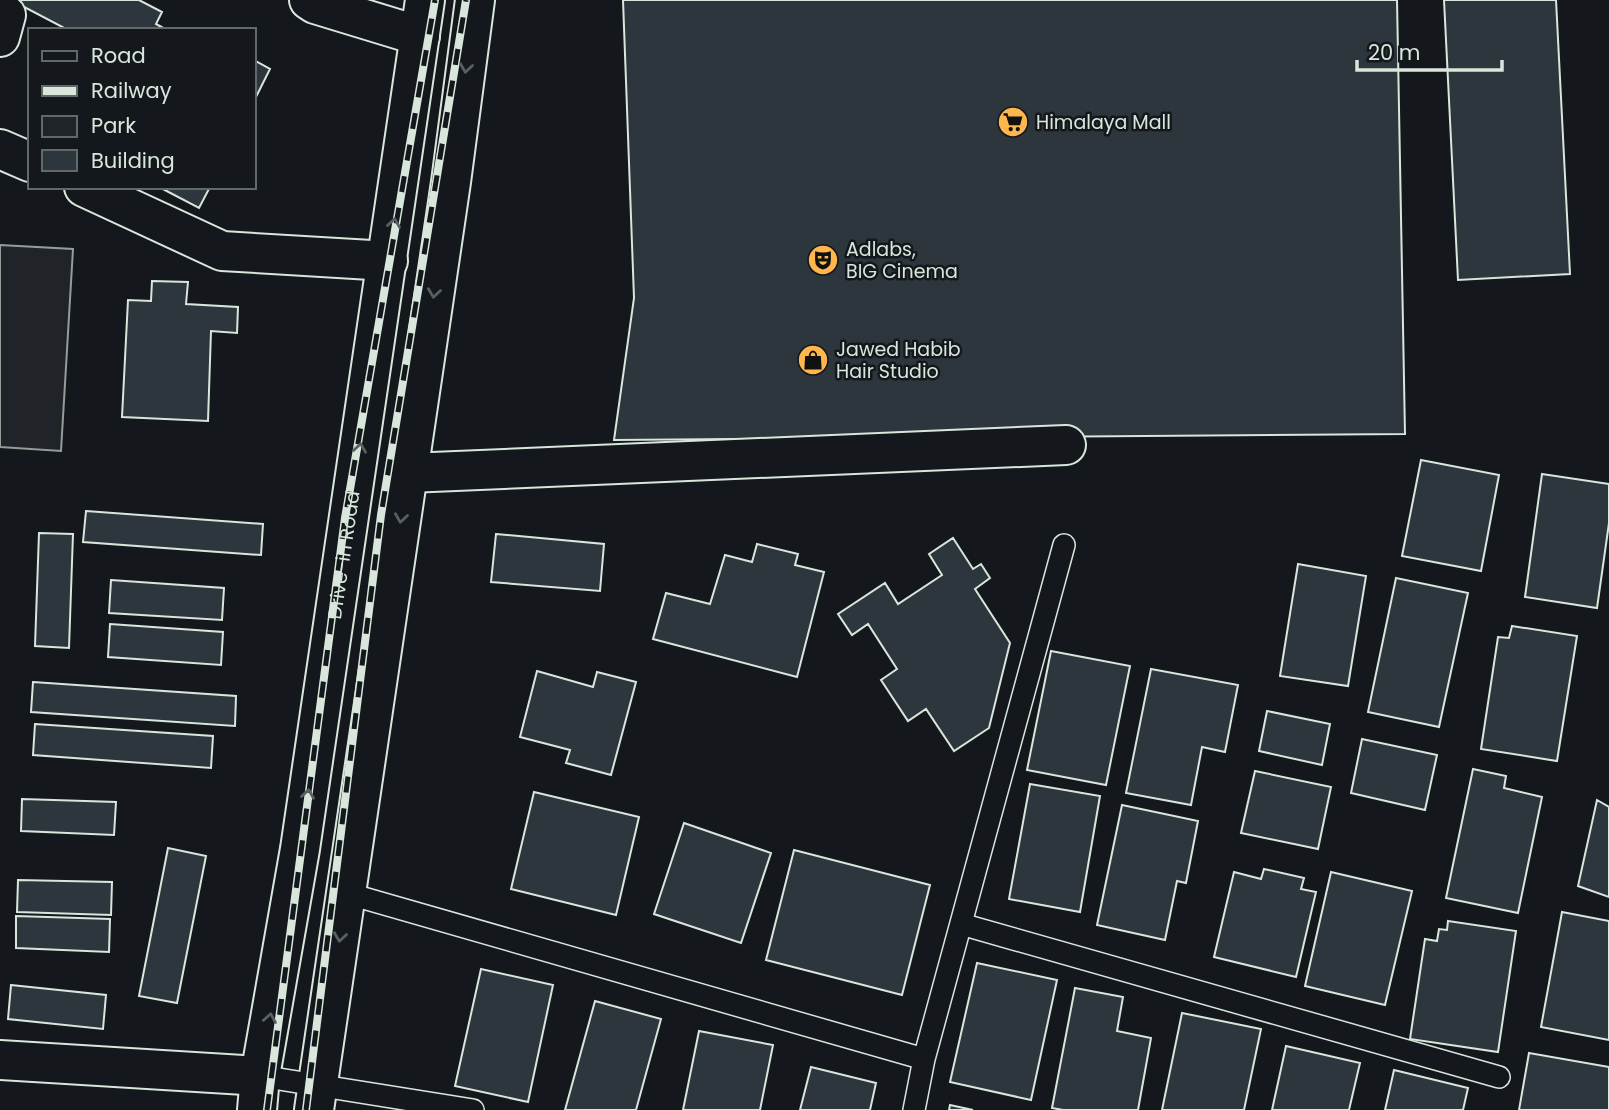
<svg xmlns="http://www.w3.org/2000/svg" width="1609" height="1110" font-family="Poppins,sans-serif">
  <rect width="100%" height="100%" fill="#14181c"/>
  <path fill="#202428" stroke="#939e99" stroke-width="2" d="M0,245l73,4 -12,202 -61,-4z"/>
  <path fill="#2c363c" stroke="#d8e6dc" stroke-width="2" d="M11,0h128l23,12 -6,12 11,6h-99z
    M623,0h774l8,434 -791,6 20,-142z
    M1444,0h112l14,274 -112,6z
    M254,60l16,9 -16,32z
    M159,187h51l-11,21z
    M152,281l36,1 -2,22 52,3 -1,26 -26,-2 -3,90 -86,-4 6,-117 23,1z
    M1421,460l78,15 -18,96 -79,-15z
    M1542,474l67,10v39l-12,85 -72,-11z
    M86,511l177,13 -2,31 -178,-13z
    M39,533l34,1 -4,114 -34,-2z
    M496,534l108,10 -4,47 -109,-9z
    M953,538l20,31 8,-5 9,14 -15,11 35,54 -21,85 -35,23 -28,-42 -18,12 -27,-41 16,-11 -29,-45 -16,11 -14,-21 47,-31 13,21 44,-29 -13,-21z
    M757,544l41,10 -3,11 29,7 -27,105 -144,-38 13,-46 44,11 15,-49 27,7z
    M1298,564l68,12 -18,110 -68,-10z
    M1396,578l72,15 -29,134 -71,-15z
    M111,580l113,8 -2,32 -113,-7z
    M110,624l113,8 -2,33 -113,-8z
    M1512,626l65,10 -20,125 -76,-12 17,-112 11,1z
    M1051,651l79,15 -24,119 -79,-15z
    M1151,669l87,16 -13,67 -23,-5 -11,58 -65,-12z
    M537,671l56,16 4,-15 39,10 -25,93 -45,-12 4,-13 -50,-13z
    M33,682l203,14 -1,30 -204,-14z
    M1267,711l63,13 -8,41 -63,-14z
    M35,724l178,12 -2,32 -178,-13z
    M1362,739l75,16 -12,55 -74,-17z
    M1473,769l33,7 -2,12 38,9 -24,116 -72,-15z
    M1255,771l76,16 -13,62 -77,-16z
    M1030,784l70,12 -20,116 -71,-13z
    M534,792l105,25 -23,98 -105,-26z
    M22,799l94,3 -2,33 -93,-4z
    M1597,800l12,7v90l-31,-11z
    M1122,805l76,16 -12,62 -9,-2 -12,59 -68,-15z
    M684,823l87,30 -30,90 -87,-29z
    M168,848l38,8 -29,147 -38,-7z
    M794,850l136,35 -28,110 -136,-35z
    M1264,869l40,9 -3,11 15,3 -20,85 -82,-20 20,-85 27,7z
    M1331,872l81,19 -27,114 -80,-19z
    M18,880l94,2 -1,33 -94,-3z
    M1562,912l47,9v119l-68,-13z
    M16,916l94,3 -1,33 -93,-4z
    M1448,921l68,10 -18,121 -88,-13 15,-100 12,2 2,-12 8,1z
    M977,963l80,17 -26,120 -81,-18z
    M481,969l72,16 -25,117 -73,-16z
    M11,985l95,10 -3,34 -95,-10z
    M1075,988l48,9 -6,34 34,7 -13,72h-75l-11,-2z
    M595,1001l66,18 -25,91h-71z
    M1182,1013l79,16 -17,81h-82z
    M699,1031l74,14 -13,65h-77z
    M1286,1046l74,17 -11,47h-77z
    M1529,1053l80,14v43h-90z
    M811,1067l65,16 -6,27h-70z
    M1394,1070l74,18 -5,22h-78z
    M950,1105l23,5h-24z"/>
  <g fill="none" stroke-linecap="round" stroke-linejoin="round">
    <g stroke="#d8e6dc" stroke-width="24">
      <path id="service" d="M346,893l578,166 140,-514
        M961,924l538,153
        M260,1076l213,34
        M914,1110l10,-51"/>
    </g>
    <g stroke="#d8e6dc" stroke-width="42">
      <path id="minor" d="M309,0l6,4 105,32
        M0,11l6,4 -6,22
        M0,149l30,13
        M84,187l138,64 166,10
        M408,473l658,-28"/>
    </g>
    <g stroke="#d8e6dc" stroke-width="42">
      <path id="tertiary" d="M0,1060l260,16"/>
    </g>
    <g stroke="#d8e6dc" stroke-width="42">
      <g id="secondary">
        <path id="s1" d="M257,1110l3,-34 40,-227 125,-849"/>
        <path d="M314,1110l137,-928 24,-182"/>
      </g>
    </g>
    <use href="#service" stroke="#14181c" stroke-width="21"/>
    <use href="#minor" stroke="#14181c" stroke-width="38"/>
    <use href="#tertiary" stroke="#14181c" stroke-width="38"/>
    <use href="#secondary" stroke="#14181c" stroke-width="38"/>
    <g stroke="#d8e6dc" stroke-width="8">
      <path id="rail" d="M267,1110l78,-592 90,-518
        M306,1110l75,-595 85,-515"/>
    </g>
    <use href="#rail" stroke="#14181c" stroke-width="5" stroke-dasharray="16" stroke-linecap="butt"/>
  </g>
  <defs><path id="oneway-chevron" d="M-2-3.5L2.5 0L-2 3.5" fill="none" stroke-width="1.6" stroke-linecap="round" stroke-linejoin="round" transform="scale(1.75)"/></defs>
  <g stroke="#59605f">
    <use href="#oneway-chevron" transform="translate(466 68) rotate(98)"/>
    <use href="#oneway-chevron" transform="translate(394 223) rotate(-82)"/>
    <use href="#oneway-chevron" transform="translate(434 293) rotate(98)"/>
    <use href="#oneway-chevron" transform="translate(360 448) rotate(-82)"/>
    <use href="#oneway-chevron" transform="translate(401 518) rotate(98)"/>
    <use href="#oneway-chevron" transform="translate(308 794) rotate(-82)"/>
    <use href="#oneway-chevron" transform="translate(340 937) rotate(98)"/>
    <use href="#oneway-chevron" transform="translate(270 1018) rotate(-80)"/>
  </g>
  <defs>
    <g id="supermarket-disc" transform="scale(1.575)"><circle r="9.5" fill="#ffb74d" stroke="#14181c"/><path d="M-6-5.5h2.5l.6 2H6L4.5 2H-2.5L-4.4-4H-6ZM-1.5 3.2a1.3 1.3 0 1 0 .1 0ZM3 3.2a1.3 1.3 0 1 0 .1 0Z" fill="#111"/></g>
    <g id="theatre-disc" transform="scale(1.575)"><circle r="9.5" fill="#ffb74d" stroke="#14181c"/><path d="M-5-5.5Q0-4 5-5.5V0Q5 5 0 6Q-5 5-5 0ZM-3.3-2.5H-1v1.5H-3.3ZM1-2.5H3.3v1.5H1ZM-2.8 1Q0 5.5 2.8 1Z" fill="#111"/></g>
    <g id="shop-disc" transform="scale(1.575)"><circle r="9.5" fill="#ffb74d" stroke="#14181c"/><path d="M-5-2.5h2.3a2.7 3.5 0 0 1 5.4 0H5L5.5 6h-11ZM-1.5-2.5h3a1.5 2.3 0 0 0-3 0Z" fill="#111"/></g>
  </defs>
  <g fill-rule="evenodd">
    <use href="#supermarket-disc" x="1013" y="122"/>
    <use href="#theatre-disc" x="823" y="260"/>
    <use href="#shop-disc" x="813" y="360"/>
  </g>
  <g text-anchor="middle" dominant-baseline="central" stroke-width="5" stroke-linejoin="round" paint-order="stroke">
    <g font-size="19" fill="#d8e6dc" stroke="#14181c" text-anchor="start">
      <text x="1036" y="122">Himalaya Mall</text>
      <text x="846" y="249">Adlabs,<tspan x="846" dy="22">BIG Cinema</tspan></text>
      <text x="836" y="349">Jawed Habib<tspan x="836" dy="22">Hair Studio</tspan></text>
    </g>
    <g font-size="19" fill="#d8e6dc" stroke="#14181c">
      <text stroke="none"><textPath href="#s1" startOffset="562">Drive-in Road</textPath></text>
    </g>
  </g>
  <rect x="28" y="28" width="228" height="161" fill="#14181c" stroke="#626a69" stroke-width="2"/>
  <rect x="42" y="51" width="35" height="10" fill="#14181c" stroke="#626a69" stroke-width="2"/>
  <text x="91" y="63" font-size="21" fill="#d8e6dc">Road</text>
  <rect x="42" y="86" width="35" height="10" fill="#d8e6dc" stroke="#626a69" stroke-width="2"/>
  <text x="91" y="98" font-size="21" fill="#d8e6dc">Railway</text>
  <rect x="42" y="116" width="35" height="21" fill="#202428" stroke="#626a69" stroke-width="2"/>
  <text x="91" y="133" font-size="21" fill="#d8e6dc">Park</text>
  <rect x="42" y="150" width="35" height="21" fill="#2c363c" stroke="#626a69" stroke-width="2"/>
  <text x="91" y="168" font-size="21" fill="#d8e6dc">Building</text>
  <path d="M1357 60v10h145v-10" fill="none" stroke="#d8e6dc" stroke-width="3.5"/>
  <text x="1368" y="60" font-size="21" fill="#d8e6dc" stroke="#14181c" stroke-width="5" paint-order="stroke">20 m</text>
</svg>
